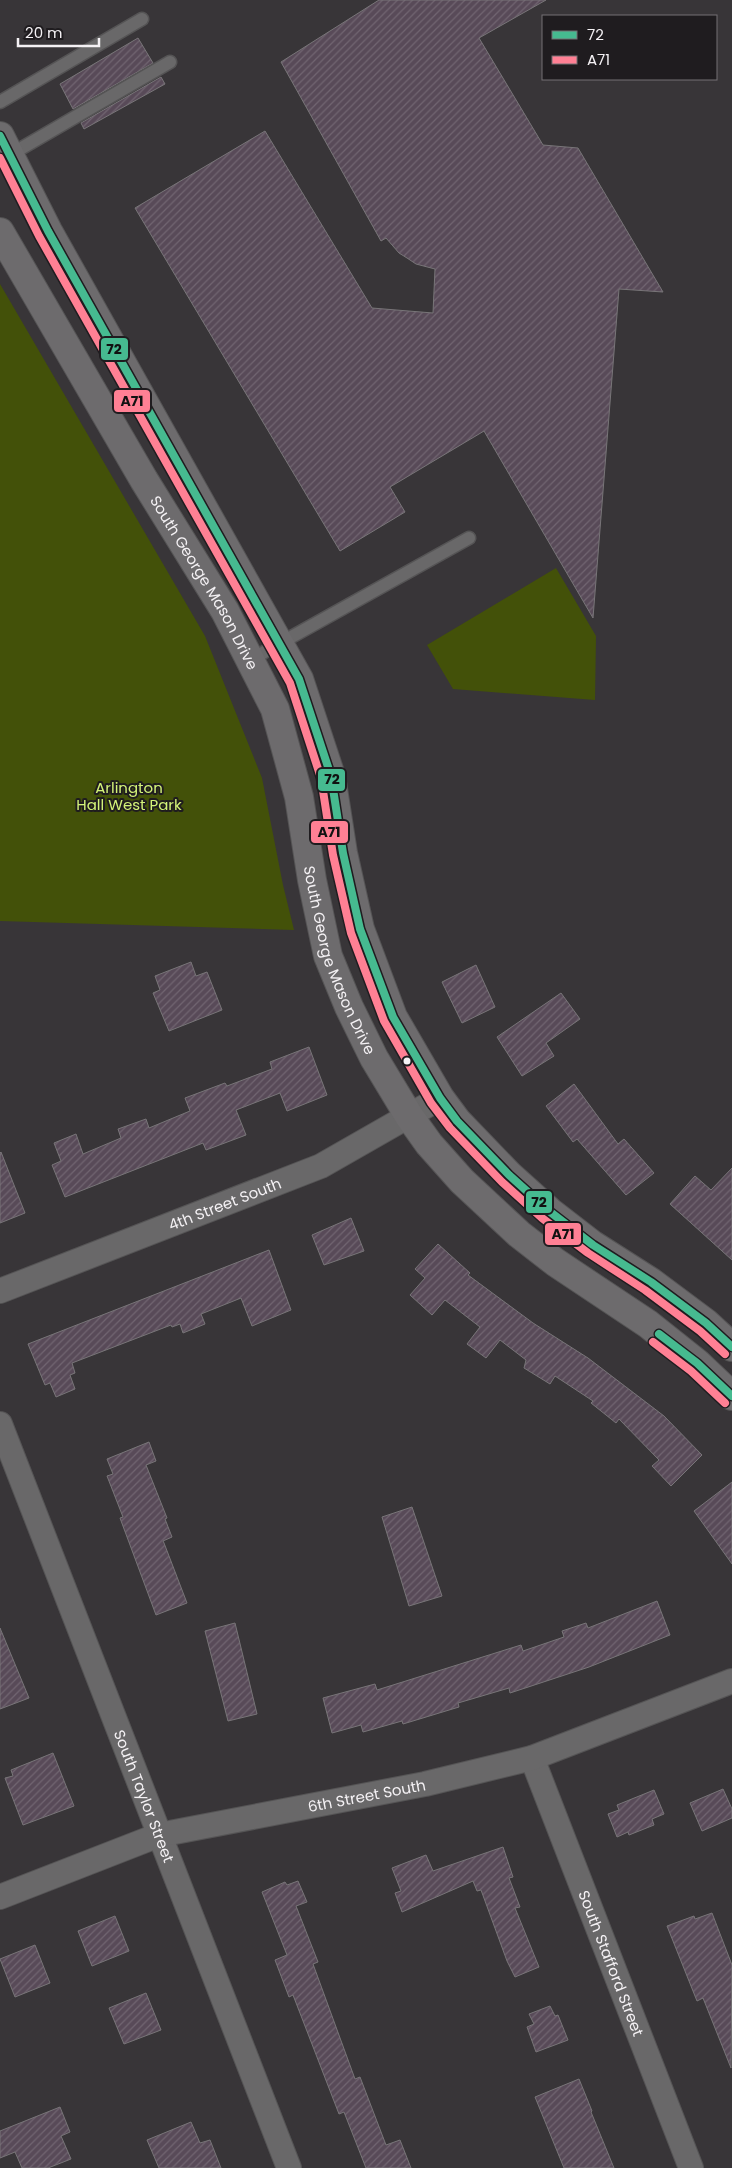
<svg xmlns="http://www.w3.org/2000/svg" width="732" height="2168" font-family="Poppins,sans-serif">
  <defs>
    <pattern id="building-hatch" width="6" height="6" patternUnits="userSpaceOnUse" patternTransform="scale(1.25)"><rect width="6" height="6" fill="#584a58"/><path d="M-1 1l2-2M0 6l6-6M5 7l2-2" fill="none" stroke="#716571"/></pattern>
  </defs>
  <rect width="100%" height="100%" fill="#383538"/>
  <path fill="#435109" d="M0,284l205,352 57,142 21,107 11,45 -294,-9z
    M556,568l40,68 -1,64 -142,-11 -26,-44z"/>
  <path fill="url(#building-hatch)" stroke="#787578" d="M379,0h167l-67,38 64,107 35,3 85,144 -44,-3 -26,329 -109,-187 -94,56 15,25 -65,39 -205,-343 130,-77 107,177 61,5 2,-44 -19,-5 -9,-6 -8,-5 -13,-15 -5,3 -100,-179z
    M138,38l15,25 -80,46 -13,-25z
    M161,77l4,7 -81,45 -3,-6z
    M191,962l5,14 11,-4 15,38 -53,21 -16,-38 7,-3 -5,-14z
    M476,965l19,42 -33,16 -20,-41z
    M561,993l19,26 -34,24 8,13 -32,20 -25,-39z
    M309,1047l18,48 -40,16 -7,-18 -44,17 10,25 -40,15 -3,-7 -138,54 -13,-32 9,-4 -7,-18 22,-9 7,20 38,-16 -3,-9 28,-10 3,9 41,-17 -5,-13 40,-15 2,3 45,-17 -2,-7z
    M574,1084l44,60 6,-5 30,34 -28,22 -49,-56 -4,3 -27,-36z
    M1,1152l24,61 -25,10v-70z
    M732,1168v92l-62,-56 25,-28 16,14z
    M351,1218l13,33 -40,14 -12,-30z
    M438,1244l32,29 -2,2 65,48 55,35 76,58 38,39 -31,31 -19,-20 7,-6 -40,-41 -3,4 -25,-20 2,-2 -38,-25 -5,8 -26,-16 2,-8 -26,-20 -14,18 -19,-14 13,-17 -35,-27 -13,15 -22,-20 15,-17 -10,-9z
    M269,1250l22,60 -39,16 -11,-28 -40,16 4,10 -22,9 -3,-9 -8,3 -1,-2 -99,38 3,10 -5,2 5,14 -19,8 -6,-14 -5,2 -17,-41z
    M149,1442l7,19 -10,4 21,53 -2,1 7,18 -9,4 1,2 23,60 -31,12 -36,-97 3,-1 -16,-41 6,-2 -6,-15z
    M732,1482v82l-38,-53z
    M412,1507l30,89 -33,10 -27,-89z
    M657,1601l13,34 -81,32 -79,26 -1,-5 -51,15 1,4 -56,17 -1,-3 -39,11 -2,-7 -29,8 -9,-35 52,-14 2,6 144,-45 2,6 41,-14 -2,-6 24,-8 2,5z
    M235,1623l22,91 -29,7 -23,-90z
    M0,1628l29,70 -29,11z
    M53,1753l21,53 -51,19 -18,-47 8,-2 -2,-6z
    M723,1789l9,20v9l-30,13 -12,-28z
    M654,1790l10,24 -12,5 2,6 -25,10 -1,-3 -11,5 -9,-23 11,-4 -2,-5z
    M503,1847l10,30 -4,1 11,29 -5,1 24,59 -24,10 -8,-16 -26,-71 -4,1 -4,-10 -71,31 -7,-19 6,-2 -9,-23 34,-13 7,16z
    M298,1881l9,21 -11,4 22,56 -5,2 42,115 5,-2 26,68 14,-5 11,28h-45l-22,-56 -5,2 -46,-119 -4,2 -14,-37 12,-5 -25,-63 23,-10 2,3z
    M712,1913l20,52 -1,103 -28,-70 -6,3 -30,-75 27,-10 1,3z
    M115,1916l14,35 -37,15 -14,-35z
    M35,1945l15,38 -35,14 -15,-38z
    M146,1993l15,37 -37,14 -15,-36z
    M550,2006l5,10 3,-1 10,25 -32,12 -9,-25 7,-3 -5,-10z
    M579,2079l13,32 -1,1 23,56h-50l-29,-71z
    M60,2107l10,25 -9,4 10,23 -23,9h-26l-7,-16 -15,6v-27z
    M191,2122l9,21 10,-3 11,28h-62l-12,-28z"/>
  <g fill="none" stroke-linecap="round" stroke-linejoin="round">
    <g stroke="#555455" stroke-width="15">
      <path id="lane" d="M0,102l142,-83
        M8,156l162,-94
        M250,660l219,-122"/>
    </g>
    <g stroke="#555455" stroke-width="26">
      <g id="street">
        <path id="s1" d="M0,1291l321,-125 119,-68"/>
        <path id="s2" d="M0,1424l289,744"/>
        <path id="s3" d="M532,1758l159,410"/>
        <path id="s4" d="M0,1897l159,-62 266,-51 107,-26 200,-77"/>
      </g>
    </g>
    <g stroke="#555455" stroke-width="30">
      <g id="secondary">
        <path d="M0,136l48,95 251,448 32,97 12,77 17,76 33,88 47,81 17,23 52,54 40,36 44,34 58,37 55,41 26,24"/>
        <path id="s5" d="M0,232l144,248 81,131 50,98 24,88 13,83 16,76 21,51 25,51 35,58 20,28 33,37 57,53 36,28 93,62 49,39 35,33"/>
      </g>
    </g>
    <use href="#lane" stroke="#696869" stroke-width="12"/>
    <use href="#street" stroke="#696869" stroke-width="24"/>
    <use href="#secondary" stroke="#6d6b6d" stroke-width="28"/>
    <g stroke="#1f1c1f" stroke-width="11">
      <path id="bus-1" d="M0,136l48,95 251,448 32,97 12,77 17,76 33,88 47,81 17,23 52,54 40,36 44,34 58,37 55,41 26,24
        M659,1334l38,29 35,33"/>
    </g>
    <g stroke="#1f1c1f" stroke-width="11">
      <path id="bus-2" d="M0,158l39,78 251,447 31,95 12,77 18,78 33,88 47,82 19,25 52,54 40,36 46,35 57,37 55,41 25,23
        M653,1342l38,29 34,32"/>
    </g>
    <use href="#bus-1" stroke="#46ba90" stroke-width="8"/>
    <use href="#bus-2" stroke="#ff8094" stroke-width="8"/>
  </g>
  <circle fill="#f4f1f4" stroke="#1f1c1f" stroke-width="2" cx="407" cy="1061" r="4.5"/>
  <g text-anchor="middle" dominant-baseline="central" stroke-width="4" stroke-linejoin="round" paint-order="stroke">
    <g font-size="15" fill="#f4f1f4" stroke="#1f1c1f">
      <text stroke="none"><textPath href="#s5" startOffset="406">South George Mason Drive</textPath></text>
      <text stroke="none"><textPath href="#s5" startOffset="811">South George Mason Drive</textPath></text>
      <text stroke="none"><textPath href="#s1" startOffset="241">4th Street South</textPath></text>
      <text stroke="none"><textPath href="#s4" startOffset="382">6th Street South</textPath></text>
      <text stroke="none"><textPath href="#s2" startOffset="399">South Taylor Street</textPath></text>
      <text stroke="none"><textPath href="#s3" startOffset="220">South Stafford Street</textPath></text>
    </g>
    <g font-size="15" fill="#d3f278" stroke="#1f1c1f">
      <text x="129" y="787">Arlington<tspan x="129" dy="17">Hall West Park</tspan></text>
    </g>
  </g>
  <g stroke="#1f1c1f" stroke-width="2">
    <rect x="100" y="337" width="29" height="24" rx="5" fill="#46ba90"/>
    <rect x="113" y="389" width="38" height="24" rx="5" fill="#ff8094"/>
    <rect x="317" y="768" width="29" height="24" rx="5" fill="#46ba90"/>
    <rect x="310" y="820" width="39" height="24" rx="5" fill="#ff8094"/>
    <rect x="525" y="1190" width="28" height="24" rx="5" fill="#46ba90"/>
    <rect x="544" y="1222" width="38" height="24" rx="5" fill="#ff8094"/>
  </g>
  <g font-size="14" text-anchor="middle" font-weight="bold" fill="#111">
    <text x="114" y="354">72</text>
    <text x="132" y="406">A71</text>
    <text x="332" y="784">72</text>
    <text x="329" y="837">A71</text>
    <text x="539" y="1207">72</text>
    <text x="563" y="1239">A71</text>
  </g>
  <rect x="542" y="15" width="175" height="65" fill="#1f1c1f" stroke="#747174"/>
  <rect x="552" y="31" width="25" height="8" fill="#46ba90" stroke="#747174"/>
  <text x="587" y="40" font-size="15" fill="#f4f1f4">72</text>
  <rect x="552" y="56" width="25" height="8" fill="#ff8094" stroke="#747174"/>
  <text x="587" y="65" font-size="15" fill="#f4f1f4">A71</text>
  <path d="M18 38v8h81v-8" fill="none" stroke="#f4f1f4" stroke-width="2.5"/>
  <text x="25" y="38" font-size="15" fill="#f4f1f4" stroke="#1f1c1f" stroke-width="4" paint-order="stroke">20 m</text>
</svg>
